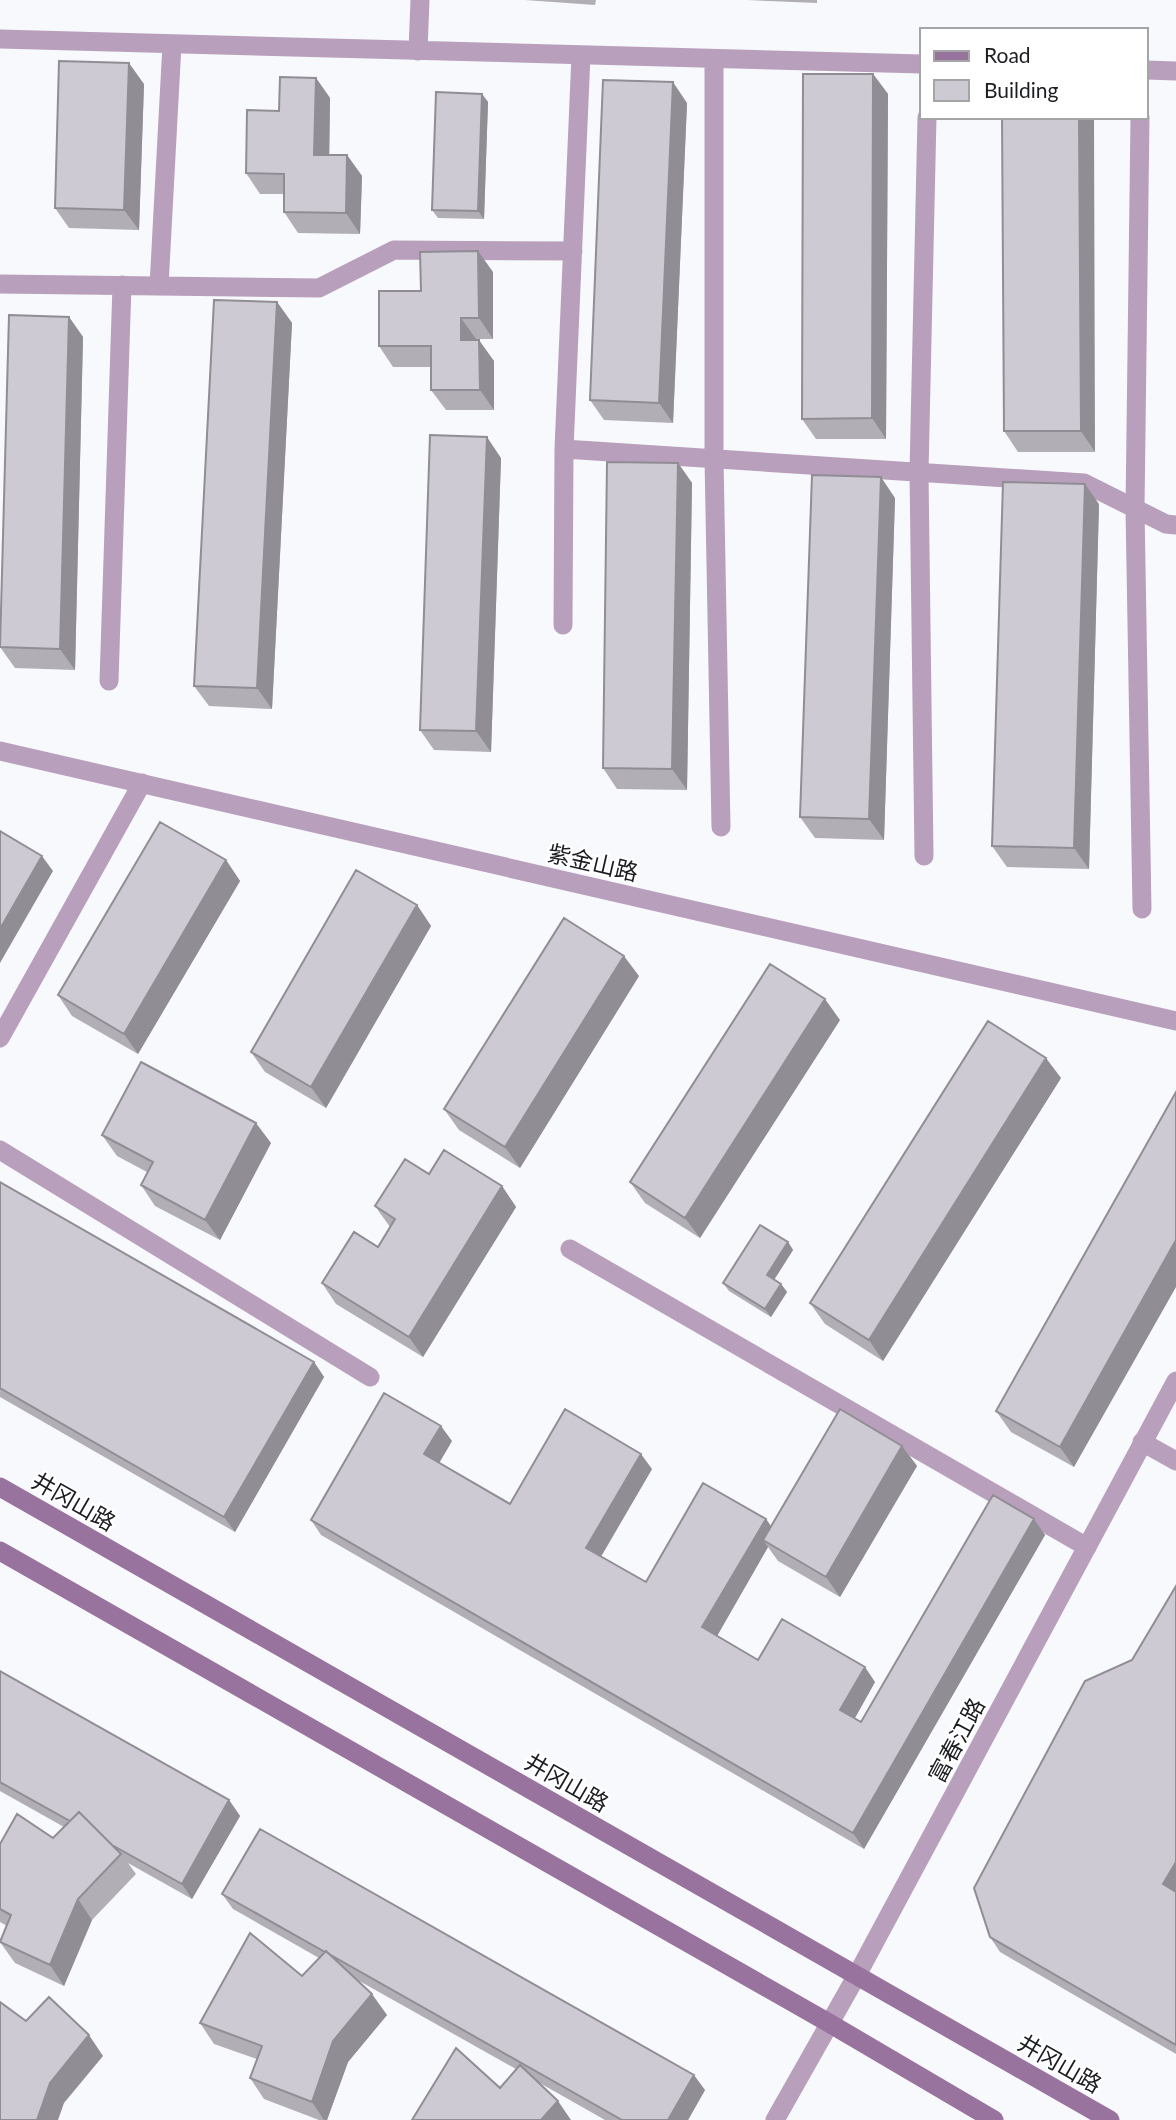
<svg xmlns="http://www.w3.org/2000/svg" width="1176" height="2120" font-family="Lato,'Noto Sans SC',sans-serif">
  <rect width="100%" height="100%" fill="#f8f9fd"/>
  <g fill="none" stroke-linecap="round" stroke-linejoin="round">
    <path stroke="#b89fbc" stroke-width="19" d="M0,39l922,25
      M418,51l2,-51
      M714,59v400l7,368
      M1146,70l30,1
      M1140,117l-5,392 7,400
      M0,284l319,4 75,-38 179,1
      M159,286l13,-242
      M564,449l520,34 82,41 10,1
      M563,625l1,-176 17,-394
      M109,681l13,-396
      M0,751l1176,270
      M924,856l-5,-384 8,-355
      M0,1038l142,-255
      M0,1150l370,227
      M570,1249l517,298
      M1142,1442l34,19"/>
    <path stroke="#b89fbc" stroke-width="19" d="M775,2120l82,-145 319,-594"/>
    <path stroke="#98739e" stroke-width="19" d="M0,1487l1110,633
      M0,1551l829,472 165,97"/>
  </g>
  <path fill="#b1aeb6" d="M525,0h71l-1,5z
    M747,0h70v3z
    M873,74l15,20 -2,345h-70l-14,-20z
    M316,78l14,20 -1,57h18l15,21 -2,58 -62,-1 -14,-21v-18h-24l-14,-21 33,-62z
    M144,84l-5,146 -70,-2 -14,-20z
    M482,94l6,8 -4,117 -46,-1 -6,-8z
    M687,103l-14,320 -69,-3 -14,-20z
    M1002,117l93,335h-77l-14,-21z
    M493,272v67h-17v1l18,21v49h-48l-15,-20v-23h-38l-14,-21 42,-55z
    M277,302l15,21 -20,386 -63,-3 -15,-20z
    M69,317l14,20 -8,333 -60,-2 -15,-21z
    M501,458l-10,294 -57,-2 -14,-20z
    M678,463l14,20 -5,307 -70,-1 -14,-21z
    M895,498l-11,342 -69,-2 -15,-21z
    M1099,504l-10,365 -82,-2 -15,-21z
    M226,860l14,21 -102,173 -66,-38 -14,-21z
    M417,905l14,21 -105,182 -61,-36 -14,-20z
    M639,976l-119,192 -61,-38 -15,-21z
    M840,1020l-140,218 -55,-35 -15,-21z
    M1061,1078l-178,283 -58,-37 -15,-21z
    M1176,1092l-102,375 -63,-35 -15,-21z
    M102,1135l169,8 -51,97 -65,-34 -14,-21 6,-13 -30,-16z
    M429,1174l73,12 14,21 -93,150 -87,-53 -14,-21 56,-36 12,-20 -15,-21z
    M0,1182l314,180 10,15 -89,155 -235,-135z
    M788,1242l5,8 -19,30 7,4 6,8 -16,25 -42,-26 -6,-8z
    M452,1441l-13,22 71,41 142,-35 -51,88 45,25 120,-63 5,7 131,-80 15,20 -77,131 -62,-36 -10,-14 -51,89 41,24 117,22 -20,36 6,4 173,-203 11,16 -181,314 -543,-314 -10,-15z
    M1176,1586v468l-176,-102 -10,-15 142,-277z
    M0,1671l229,129 11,16 -48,83 -64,-36 8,11 -44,46 -28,66 -49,-23 -15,-21 7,-16 -7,-4v-78l53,-6 11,-11 -64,-36z
    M222,1894l483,196 -17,30h-83l-67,-38 -38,6 16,-19 -162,-91 33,37 -39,47 -21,58h-8l-55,-21 -14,-21 7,-19 -43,-15 -14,-21 102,-47 17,-18 -86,-49z"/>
  <path fill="#908d94" d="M129,63l15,21 -5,146 -15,-20z
    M873,74l15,20 -2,345 -14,-21z
    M316,78l14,20 -1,77 -15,-20z
    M673,82l14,21 -14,320 -14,-20z
    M482,94l6,8 -4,117 -6,-8z
    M1079,117h15l1,335 -14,-21z
    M347,155l15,21 -2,58 -14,-21z
    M478,251l15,21v67l-14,-21z
    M277,302l15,21 -20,386 -15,-21z
    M69,317l14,20 -8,333 -15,-21z
    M461,318l15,21v22l-15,-21z
    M479,340l15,21v49l-14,-20z
    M487,437l14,21 -10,294 -15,-21z
    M678,463l14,20 -5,307 -15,-21z
    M881,477l14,21 -11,342 -15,-21z
    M1085,484l14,20 -10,365 -15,-21z
    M42,856l11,15 -53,92v-34z
    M226,860l14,21 -102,173 -14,-20z
    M417,905l14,21 -105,182 -15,-21z
    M624,956l15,20 -119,192 -15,-21z
    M825,999l15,21 -140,218 -15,-20z
    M1046,1058l15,20 -178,283 -14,-21z
    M256,1123l15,20 -51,97 -15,-20z
    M502,1186l14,21 -93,150 -14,-20z
    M1176,1240v47l-102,180 -14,-20z
    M788,1242l5,8 -21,33 -5,-8z
    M781,1284l6,8 -16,25 -6,-8z
    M314,1362l10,15 -89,155 -11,-15z
    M441,1426l11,15 -17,29 -11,-16z
    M902,1446l15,20 -77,131 -14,-20z
    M641,1454l11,15 -55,94 -11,-15z
    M766,1519l10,15 -13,6 5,7 -55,96 -11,-16z
    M1034,1519l11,16 -181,314 -11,-16z
    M865,1667l10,15 -24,43 -11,-15z
    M229,1800l11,16 -48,83 -10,-15z
    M1176,1862v34l-13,-12z
    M78,1899l14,21 -28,66 -14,-21z
    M372,1994l15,21 -39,47 -21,58h-3l-12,-18 21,-61z
    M89,2035l14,21 -39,47 -6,17h-21l13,-37z
    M694,2075l11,15 -17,30h-20z
    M558,2101l13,19h-30z"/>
  <path fill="#cecad4" stroke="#908d94" stroke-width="2" d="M59,61l70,2 -5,147 -69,-2z
    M803,74h70l-1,344 -70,1z
    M280,77l36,1 -2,77h33l-1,58 -62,-1v-38l-38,-1 1,-63 32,1z
    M603,80l70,2 -14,321 -69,-3z
    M436,92l46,2 -4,117 -46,-1z
    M1002,117h77l2,314h-77z
    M478,251l1,67h-18v22h18l1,50h-49v-44h-52v-55h42l-1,-39z
    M214,300l63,2 -20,386 -63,-2z
    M9,315l60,2 -9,332 -60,-2z
    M430,435l57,2 -11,294 -56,-1z
    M607,462l71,1 -6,306 -69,-1z
    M812,475l69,2 -12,342 -69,-2z
    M1003,482l82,2 -11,364 -82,-2z
    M160,822l66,38 -102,174 -66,-39z
    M0,831l42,25 -42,73z
    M356,870l61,35 -106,182 -60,-35z
    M564,918l60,38 -119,191 -61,-38z
    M770,964l55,35 -140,219 -55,-36z
    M988,1021l58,37 -177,282 -59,-37z
    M141,1062l115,61 -51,97 -64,-35 12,-23 -51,-27z
    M1176,1092v148l-116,207 -64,-36z
    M444,1150l58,36 -93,151 -87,-54 32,-51 24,15 17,-28 -20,-13 30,-47 24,15z
    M0,1182l314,180 -90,155 -224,-129z
    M760,1225l28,17 -21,33 14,9 -16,25 -42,-26z
    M384,1393l57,33 -17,28 86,50 55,-95 76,45 -55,94 60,34 57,-99 63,36 -64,108 56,33 24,-41 83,48 -25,43 21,12 132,-227 41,24 -181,314 -542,-313z
    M840,1409l62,37 -76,131 -63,-37z
    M1176,1586v276l-13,22 13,8v153l-186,-108 -16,-49 111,-207 47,-21z
    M0,1671l229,129 -47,84 -70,-39 -33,-33 -9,9 -70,-39z
    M79,1812l42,42 -43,45 -28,66 -50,-23 11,-27 -11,-6v-65l17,-30 36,24z
    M260,1829l434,246 -26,45h-46l-293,-166 -3,-3 -1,1 -103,-58z
    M250,1933l52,43 24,-25 46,43 -39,47 -21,61 -62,-24 12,-32 -62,-23z
    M49,1997l40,38 -39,48 -13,37h-37v-118l26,19z
    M456,2048l44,40 20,-23 38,36 -17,19h-129z"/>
  <g text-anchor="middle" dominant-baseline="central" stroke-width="5" stroke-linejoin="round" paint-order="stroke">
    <g font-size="23" fill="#1c1d20" stroke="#fff">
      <text transform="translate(593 862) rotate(13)">紫金山路</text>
      <text transform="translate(74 1501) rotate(30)">井冈山路</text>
      <text transform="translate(956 1740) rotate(-62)">富春江路</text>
      <text transform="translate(567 1782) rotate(30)">井冈山路</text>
      <text transform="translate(1060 2063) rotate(30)">井冈山路</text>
    </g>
  </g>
  <rect x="920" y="28" width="228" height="91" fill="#ffffff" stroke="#a4a5a6" stroke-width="2"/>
  <rect x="934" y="51" width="35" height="10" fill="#98739e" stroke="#a4a5a6" stroke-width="2"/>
  <text x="984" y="63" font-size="21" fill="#1c1d20">Road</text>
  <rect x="934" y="80" width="35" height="21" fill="#cecad4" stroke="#a4a5a6" stroke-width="2"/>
  <text x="984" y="98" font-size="21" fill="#1c1d20">Building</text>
</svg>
